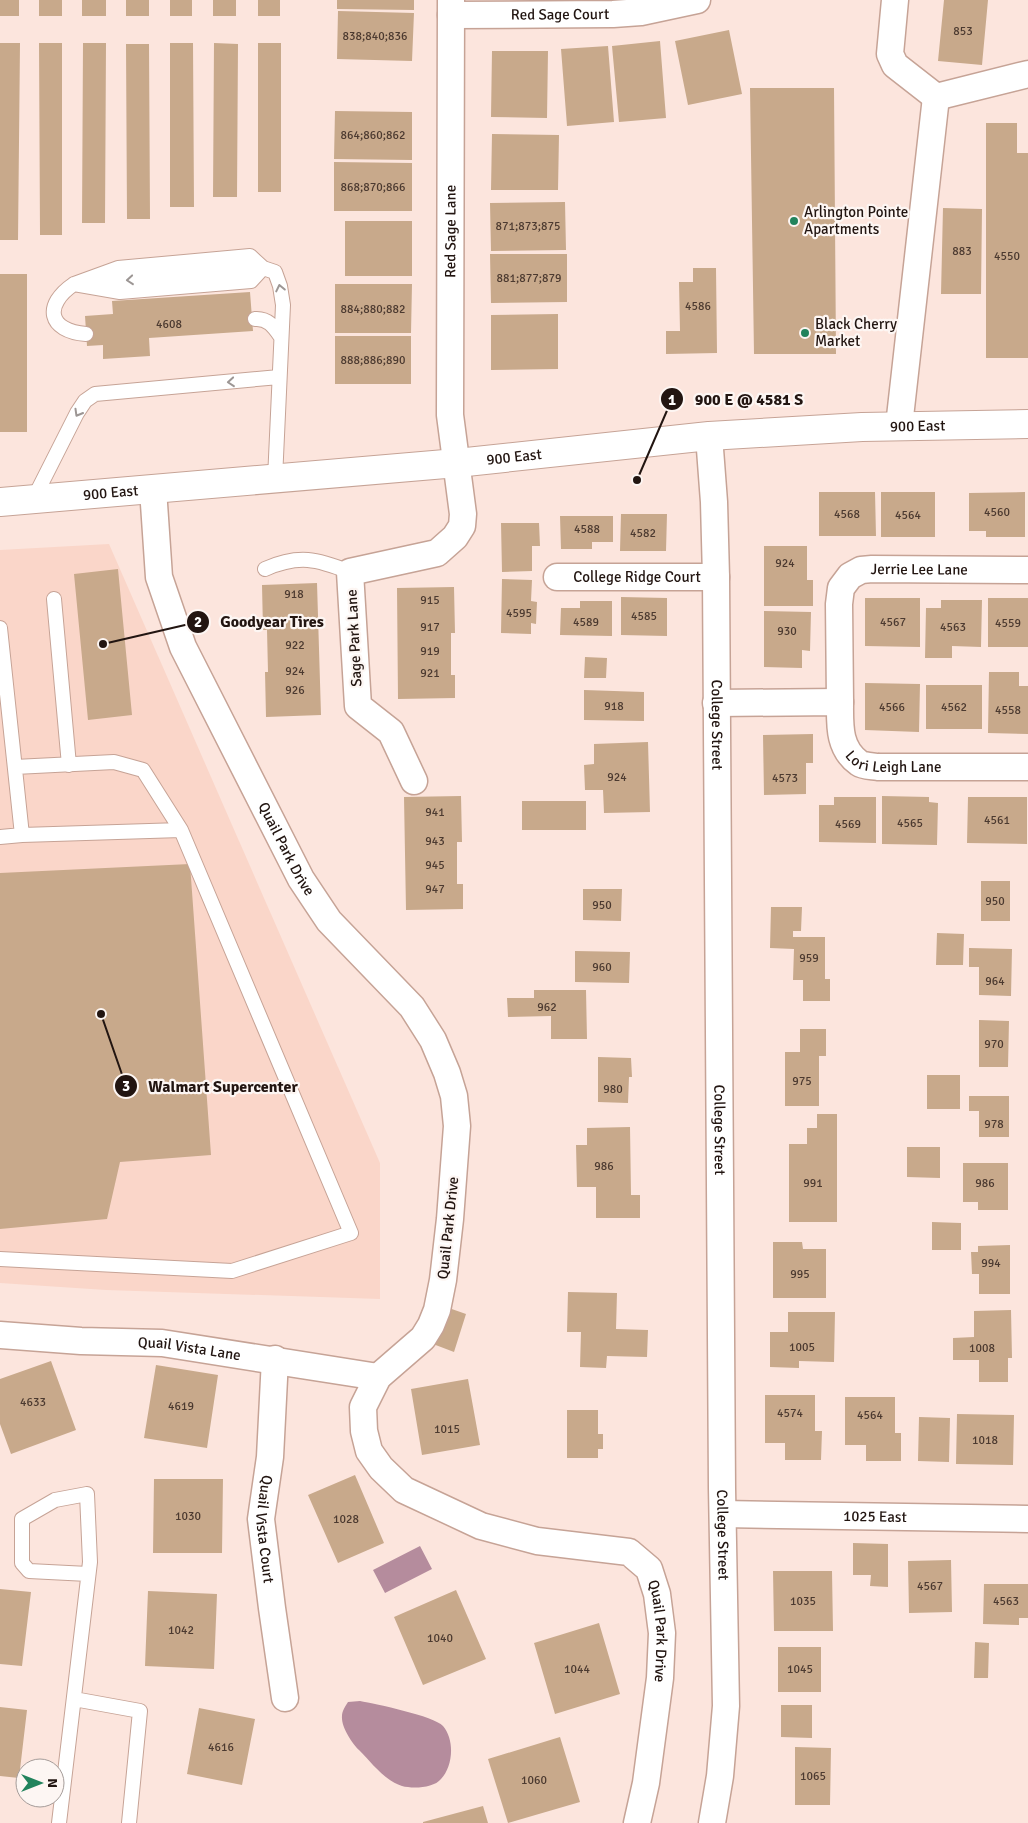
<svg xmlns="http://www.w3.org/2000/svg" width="1028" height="1823" font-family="Signika,sans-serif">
  <rect width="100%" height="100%" fill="#fce5dd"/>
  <path fill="#fad6c9" d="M109,544l271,619v136l-274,-9 -106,-7v-733z"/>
  <path fill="#b58c9d" d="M420,1546l12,23 -47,24 -12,-23z
    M360,1701c16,3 74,15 83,25 12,14 10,40 -2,53 -7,9 -28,10 -39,7 -17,-5 -31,-24 -43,-36 -7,-7 -18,-23 -17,-34 0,-5 3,-9 6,-14z"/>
  <path fill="#c8a98b" d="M0,0h19v16h-19z
    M39,0h23v16h-23z
    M82,0h24v16h-24z
    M126,0h23v16h-23z
    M170,0h22v16h-22z
    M213,0h23v16h-23z
    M258,0h22v16h-22z
    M337,0h77v10l-77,-1z
    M944,0h44l-6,65 -44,-4z
    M338,11l76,2 -2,48 -75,-2z
    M729,30l13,64 -54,11 -13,-64z
    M660,41l6,77 -47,4 -7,-76z
    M0,43h20l-2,197h-18z
    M39,43h23v192h-22z
    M83,43h23l-1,180h-23z
    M170,43h23l1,164h-24z
    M214,43l24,1 -1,153h-24z
    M258,43h23v149h-23z
    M126,44h23l1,175h-23z
    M608,46l6,76 -47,4 -6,-77z
    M492,51h56l-1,67 -56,-1z
    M750,88h84l2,266h-82z
    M335,111l77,1v48l-78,-1z
    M986,123h31v30h11v205h-42z
    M492,134l67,1 -1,55h-67z
    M334,162l78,1v48h-78z
    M565,202l1,48 -75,1 -1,-48z
    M943,208l39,1 -1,85h-40z
    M345,221h67v55h-67z
    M490,254h77v48l-76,1z
    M693,268h23l1,85 -51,1v-23h14l-1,-49h14z
    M0,274h27v158h-27z
    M335,284h77l-1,49h-76z
    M250,292l3,39 -104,7 1,18 -47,3v-14l-16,1 -2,-30 28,-2 -1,-13z
    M558,314v55l-67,1v-55z
    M335,336h76v48h-76z
    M819,492h56l1,44h-57z
    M881,492h54v45h-54z
    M1025,492v45h-39v-6h-17v-38z
    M621,514h46l-1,37h-46z
    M560,516h53v26h-21v7h-31z
    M501,523h38l1,23h-8v25l-30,1z
    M764,546h43v34h6v26h-49z
    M118,569l14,146 -44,5 -14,-146z
    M502,579l30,1 -1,21 6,1 -1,22 -5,-1v11l-30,-1z
    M317,583l4,132 -55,2 -1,-45h3l-1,-42h-4l-1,-45z
    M454,587l1,46h-4v42h4v23l-57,1 -1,-111z
    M621,597l46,1v38l-46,-1z
    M865,598h55v49l-55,-1z
    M988,598h40v49h-40z
    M941,600h41l-1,47 -29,-1v12h-27l1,-50h15z
    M580,601h32v35l-52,-1 1,-27h19z
    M764,611l47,1 -1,39 -8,-1v18l-38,-1z
    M585,657l22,1 -1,20h-22z
    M989,672h30v14h9v48l-40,-1z
    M865,683l55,1 -1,48 -54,-2z
    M926,685h56v44h-56z
    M584,690l60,2v29l-60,-1z
    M813,734v29h-7v31l-42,1 -1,-60z
    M648,742l2,70 -46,1 -1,-23h-18l-1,-25 10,-1v-20z
    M461,796l1,46h-5v42h6v25l-57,1 -2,-113z
    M882,796l47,1v5l9,1 -1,42 -55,-1z
    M834,797h42v46l-57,-1v-37h15z
    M968,797h59v47l-60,-1z
    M522,801h64v29h-64z
    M190,864l21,291 -91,7 -13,57 -107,10v-356z
    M981,881h29v40h-29z
    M583,889h39l-1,32 -38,-1z
    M771,907h31l-1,24h-8v6h32v42h5v22h-27v-21h-10l1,-31 -24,-1z
    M937,933l27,1 -1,31h-27z
    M969,948l43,1 -1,47 -32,-1v-28h-10z
    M575,951l55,1 -1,31 -54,-1z
    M534,990h52l1,49h-36v-23l-43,1 -1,-19h27z
    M979,1020l30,1 -1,46h-29z
    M800,1029h26v27h-7v50h-34v-54h15z
    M598,1057l33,1 1,19h-3l-1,26 -30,-1z
    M927,1075h33v34h-33z
    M969,1096h40v41h-30v-26h-10z
    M817,1114h20v108h-48v-78h18v-16h10z
    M630,1127l1,68h9v23h-44v-31h-19l-1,-42h11v-17z
    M907,1147h33v31l-33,-1z
    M963,1163h45v47h-30v-8h-15z
    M932,1222l29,1v27h-29z
    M773,1242h29l1,7h23v49h-53z
    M1010,1245v49h-31v-20h-7l-1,-22h7v-6z
    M568,1292l49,1 -1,36 32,1 -1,27 -40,-1 -1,12 -26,-1 1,-35h-14z
    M446,1307l20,7 -12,38 -21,-8z
    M1011,1310l1,48h-4v24h-29v-22h-26v-22l21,-1v-26z
    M788,1312h47l-1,50 -35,-1v7l-29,-1v-35h18z
    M51,1361l25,69 -65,24 -11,-30v-45z
    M156,1365l62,10 -11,73 -63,-10z
    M468,1379l12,66 -58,10 -11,-66z
    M765,1395h50v36h7l-1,29h-36v-17h-20z
    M845,1397h50v36h6v28h-35v-16h-21z
    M567,1410h31v24h5v15h-5v9h-31z
    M957,1414l57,1 -1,50 -57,-1z
    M919,1417l31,1 -1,44 -31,-1z
    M355,1475l29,68 -46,20 -30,-68z
    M154,1479h69l-1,74h-69z
    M853,1543l35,1v43l-18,-1 1,-11h-18z
    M951,1560l1,52 -43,1 -1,-52z
    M773,1571h59l1,60h-59z
    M984,1584h44v34h-9v7l-36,-1z
    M0,1589l31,3 -9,74 -22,-2z
    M456,1590l30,69 -63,26 -29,-68z
    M148,1591l69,3 -3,75 -69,-3z
    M599,1623l21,71 -65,20 -21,-71z
    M975,1642l14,1 -1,35h-14z
    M778,1647h43v45h-43z
    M781,1705h31v33l-31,-1z
    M0,1707l27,3 -8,68 -19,-2z
    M199,1708l56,11 -13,66 -55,-11z
    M560,1737l20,65 -72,21 -20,-64z
    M795,1747l36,1 -1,57h-35z
    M483,1806l5,17h-65v-1z"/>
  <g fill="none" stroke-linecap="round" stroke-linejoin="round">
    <g stroke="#c6a396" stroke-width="16">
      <path id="lane" d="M250,256l13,12 -12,13 -131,11 -46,-8 44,-16z
        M255,319c13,-1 19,8 26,18
        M86,334c-38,-3 -43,-29 -12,-50l189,-16 12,4 5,14 3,19 -8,174
        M33,500l44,-87 8,-12 10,-7 184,-17
        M265,569c34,-15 52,-10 85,3
        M54,599l15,166
        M0,628l22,207 159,-5 170,403 -119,38 -232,-12
        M15,767l99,-5 29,8 38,60
        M0,837l22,-2
        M74,1699l66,12 -11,112
        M59,1823l31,-261 -3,-68 -32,6 -33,19v44l7,8 59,3"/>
    </g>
    <g stroke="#c6a396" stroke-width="29">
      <g id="street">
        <path d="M895,0l-5,54 5,11 41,32"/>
        <path id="s1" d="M451,15l162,-1 28,-2 56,-12"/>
        <path d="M936,97l92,-23"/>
        <path d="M899,426l37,-329"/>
        <path id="s2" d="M709,436l5,66 2,75 6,911 4,218 -6,70 -8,47"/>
        <path id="s3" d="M153,489l6,88 24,70 118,232 28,42 83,86 21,33 14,33 7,23 3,30 -7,93 -7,61 -6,30 -6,15 -8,13 -45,39 -15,30 1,24 5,20 12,17 23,22 77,36 56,15 92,11 20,17 8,25 5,39 -2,45 -14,105 -9,40"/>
        <path id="s4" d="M557,577h159"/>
        <path id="s5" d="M840,702l-1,-98 2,-16 9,-12 11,-6 11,-1 156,1"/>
        <path id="s6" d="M716,703l124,-1c0,22 -2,46 19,61 4,3 13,3 19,4h150"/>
        <path id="s7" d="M414,781l-23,-49 -33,-26 -8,-134 87,-19 18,-16 7,-11 1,-12 -13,-99 1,-415"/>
        <path id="s8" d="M0,1335l81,6 81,2 216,34"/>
        <path id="s9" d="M275,1359l-5,98 -9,62 11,89 13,90"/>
        <path id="s10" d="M723,1514l305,5"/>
      </g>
    </g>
    <g stroke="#c6a396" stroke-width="30">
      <g id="secondary">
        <path id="s11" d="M0,502l457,-39 252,-27 153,-9 166,-3"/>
      </g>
    </g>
    <use href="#lane" stroke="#fff" stroke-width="14"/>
    <use href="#street" stroke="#fff" stroke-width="26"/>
    <use href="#secondary" stroke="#fff" stroke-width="28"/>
  </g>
  <defs><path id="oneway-chevron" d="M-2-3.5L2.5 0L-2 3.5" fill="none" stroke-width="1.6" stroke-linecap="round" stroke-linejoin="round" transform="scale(1.25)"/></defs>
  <g stroke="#9c9694">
    <use href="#oneway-chevron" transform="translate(130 280) rotate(175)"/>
    <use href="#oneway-chevron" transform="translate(280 288) rotate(-102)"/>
    <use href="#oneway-chevron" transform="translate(231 382) rotate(175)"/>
    <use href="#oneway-chevron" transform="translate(78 413) rotate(120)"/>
  </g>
  <g fill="#22835c" stroke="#fdf6f3" stroke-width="2">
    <circle cx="794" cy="221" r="5"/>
    <circle cx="805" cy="333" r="5"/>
  </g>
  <g text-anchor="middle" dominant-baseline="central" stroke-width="4.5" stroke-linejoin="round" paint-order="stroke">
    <g font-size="12" fill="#4c3a30">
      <text x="963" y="31">853</text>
      <text x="375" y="36">838;840;836</text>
      <text x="373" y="135">864;860;862</text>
      <text x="373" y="187">868;870;866</text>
      <text x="528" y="226">871;873;875</text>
      <text x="962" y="251">883</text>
      <text x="1007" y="256">4550</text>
      <text x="529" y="278">881;877;879</text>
      <text x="698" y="306">4586</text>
      <text x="373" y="309">884;880;882</text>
      <text x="169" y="324">4608</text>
      <text x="373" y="360">888;886;890</text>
      <text x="997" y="512">4560</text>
      <text x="847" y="514">4568</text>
      <text x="908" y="515">4564</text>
      <text x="587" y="529">4588</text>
      <text x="643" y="533">4582</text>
      <text x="785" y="563">924</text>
      <text x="294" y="594">918</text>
      <text x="430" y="600">915</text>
      <text x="519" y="613">4595</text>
      <text x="644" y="616">4585</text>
      <text x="586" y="622">4589</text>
      <text x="893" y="622">4567</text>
      <text x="1008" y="623">4559</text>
      <text x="430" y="627">917</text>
      <text x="953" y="627">4563</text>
      <text x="787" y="631">930</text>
      <text x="295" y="645">922</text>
      <text x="430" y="651">919</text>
      <text x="295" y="671">924</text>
      <text x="430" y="673">921</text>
      <text x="295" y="690">926</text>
      <text x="614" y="706">918</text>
      <text x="892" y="707">4566</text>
      <text x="954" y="707">4562</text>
      <text x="1008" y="710">4558</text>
      <text x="617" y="777">924</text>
      <text x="785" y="778">4573</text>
      <text x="435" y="812">941</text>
      <text x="997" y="820">4561</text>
      <text x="910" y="823">4565</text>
      <text x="848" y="824">4569</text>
      <text x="435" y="841">943</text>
      <text x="435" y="865">945</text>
      <text x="435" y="889">947</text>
      <text x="995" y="901">950</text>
      <text x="602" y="905">950</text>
      <text x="809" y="958">959</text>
      <text x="602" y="967">960</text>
      <text x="995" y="981">964</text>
      <text x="547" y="1007">962</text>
      <text x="994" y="1044">970</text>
      <text x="802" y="1081">975</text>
      <text x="613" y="1089">980</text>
      <text x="994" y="1124">978</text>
      <text x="604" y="1166">986</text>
      <text x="813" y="1183">991</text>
      <text x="985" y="1183">986</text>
      <text x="991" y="1263">994</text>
      <text x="800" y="1274">995</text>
      <text x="802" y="1347">1005</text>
      <text x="982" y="1348">1008</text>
      <text x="33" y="1402">4633</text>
      <text x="181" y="1406">4619</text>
      <text x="790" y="1413">4574</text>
      <text x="870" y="1415">4564</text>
      <text x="447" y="1429">1015</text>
      <text x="985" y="1440">1018</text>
      <text x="188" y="1516">1030</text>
      <text x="346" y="1519">1028</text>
      <text x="930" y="1586">4567</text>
      <text x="803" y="1601">1035</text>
      <text x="1006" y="1601">4563</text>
      <text x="181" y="1630">1042</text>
      <text x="440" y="1638">1040</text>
      <text x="577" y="1669">1044</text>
      <text x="800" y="1669">1045</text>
      <text x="221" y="1747">4616</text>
      <text x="813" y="1776">1065</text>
      <text x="534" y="1780">1060</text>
    </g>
    <g font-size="15" fill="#221511" stroke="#fdf6f3">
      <text stroke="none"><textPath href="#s1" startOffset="109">Red Sage Court</textPath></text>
      <text stroke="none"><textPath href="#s7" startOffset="652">Red Sage Lane</textPath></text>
      <text stroke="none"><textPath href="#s11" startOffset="921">900 East</textPath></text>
      <text stroke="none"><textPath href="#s11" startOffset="516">900 East</textPath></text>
      <text stroke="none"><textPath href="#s11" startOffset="111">900 East</textPath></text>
      <text stroke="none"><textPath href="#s5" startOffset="200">Jerrie Lee Lane</textPath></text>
      <text stroke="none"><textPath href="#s4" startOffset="80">College Ridge Court</textPath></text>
      <text transform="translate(354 638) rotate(-93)">Sage Park Lane</text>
      <text stroke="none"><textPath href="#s2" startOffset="289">College Street</textPath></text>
      <text stroke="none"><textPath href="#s6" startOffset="225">Lori Leigh Lane</textPath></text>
      <text stroke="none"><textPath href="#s3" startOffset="389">Quail Park Drive</textPath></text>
      <text stroke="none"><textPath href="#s2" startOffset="694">College Street</textPath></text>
      <text transform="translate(448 1228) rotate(-84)">Quail Park Drive</text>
      <text stroke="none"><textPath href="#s8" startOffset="190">Quail Vista Lane</textPath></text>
      <text stroke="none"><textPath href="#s10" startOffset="152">1025 East</textPath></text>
      <text stroke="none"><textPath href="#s9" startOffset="171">Quail Vista Court</textPath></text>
      <text stroke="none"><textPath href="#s2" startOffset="1099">College Street</textPath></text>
      <text stroke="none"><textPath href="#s3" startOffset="1454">Quail Park Drive</textPath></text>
    </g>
    <g font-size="15" fill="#221511" stroke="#fdf6f3" text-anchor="start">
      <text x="804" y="212">Arlington Pointe<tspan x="804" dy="17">Apartments</tspan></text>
      <text x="815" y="324">Black Cherry<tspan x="815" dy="17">Market</tspan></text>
    </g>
  </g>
  <path fill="none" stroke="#221511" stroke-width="2" d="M637 480L672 399M103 644L198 622M101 1014L126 1086"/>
  <g fill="#221511" stroke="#fdf6f3" stroke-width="2">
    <circle cx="637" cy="480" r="5"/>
    <circle cx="103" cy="644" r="5"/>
    <circle cx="101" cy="1014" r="5"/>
    <circle cx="672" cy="399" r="12"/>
    <circle cx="198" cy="622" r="12"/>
    <circle cx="126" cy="1086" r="12"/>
  </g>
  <g font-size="15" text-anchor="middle" font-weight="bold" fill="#fff">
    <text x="672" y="405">1</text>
    <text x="198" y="627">2</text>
    <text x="126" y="1091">3</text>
  </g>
  <g font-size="16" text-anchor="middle" font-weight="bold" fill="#221511" stroke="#fdf6f3" stroke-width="4.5" stroke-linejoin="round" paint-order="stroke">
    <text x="749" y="405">900 E @ 4581 S</text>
    <text x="272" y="627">Goodyear Tires</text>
    <text x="223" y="1092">Walmart Supercenter</text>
  </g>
  <g transform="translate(40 1783) rotate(90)"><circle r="24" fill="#fdf6f3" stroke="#a59c99"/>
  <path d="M0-4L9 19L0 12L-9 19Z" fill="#22835c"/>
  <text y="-8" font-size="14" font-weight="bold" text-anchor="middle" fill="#221511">N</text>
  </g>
</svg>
